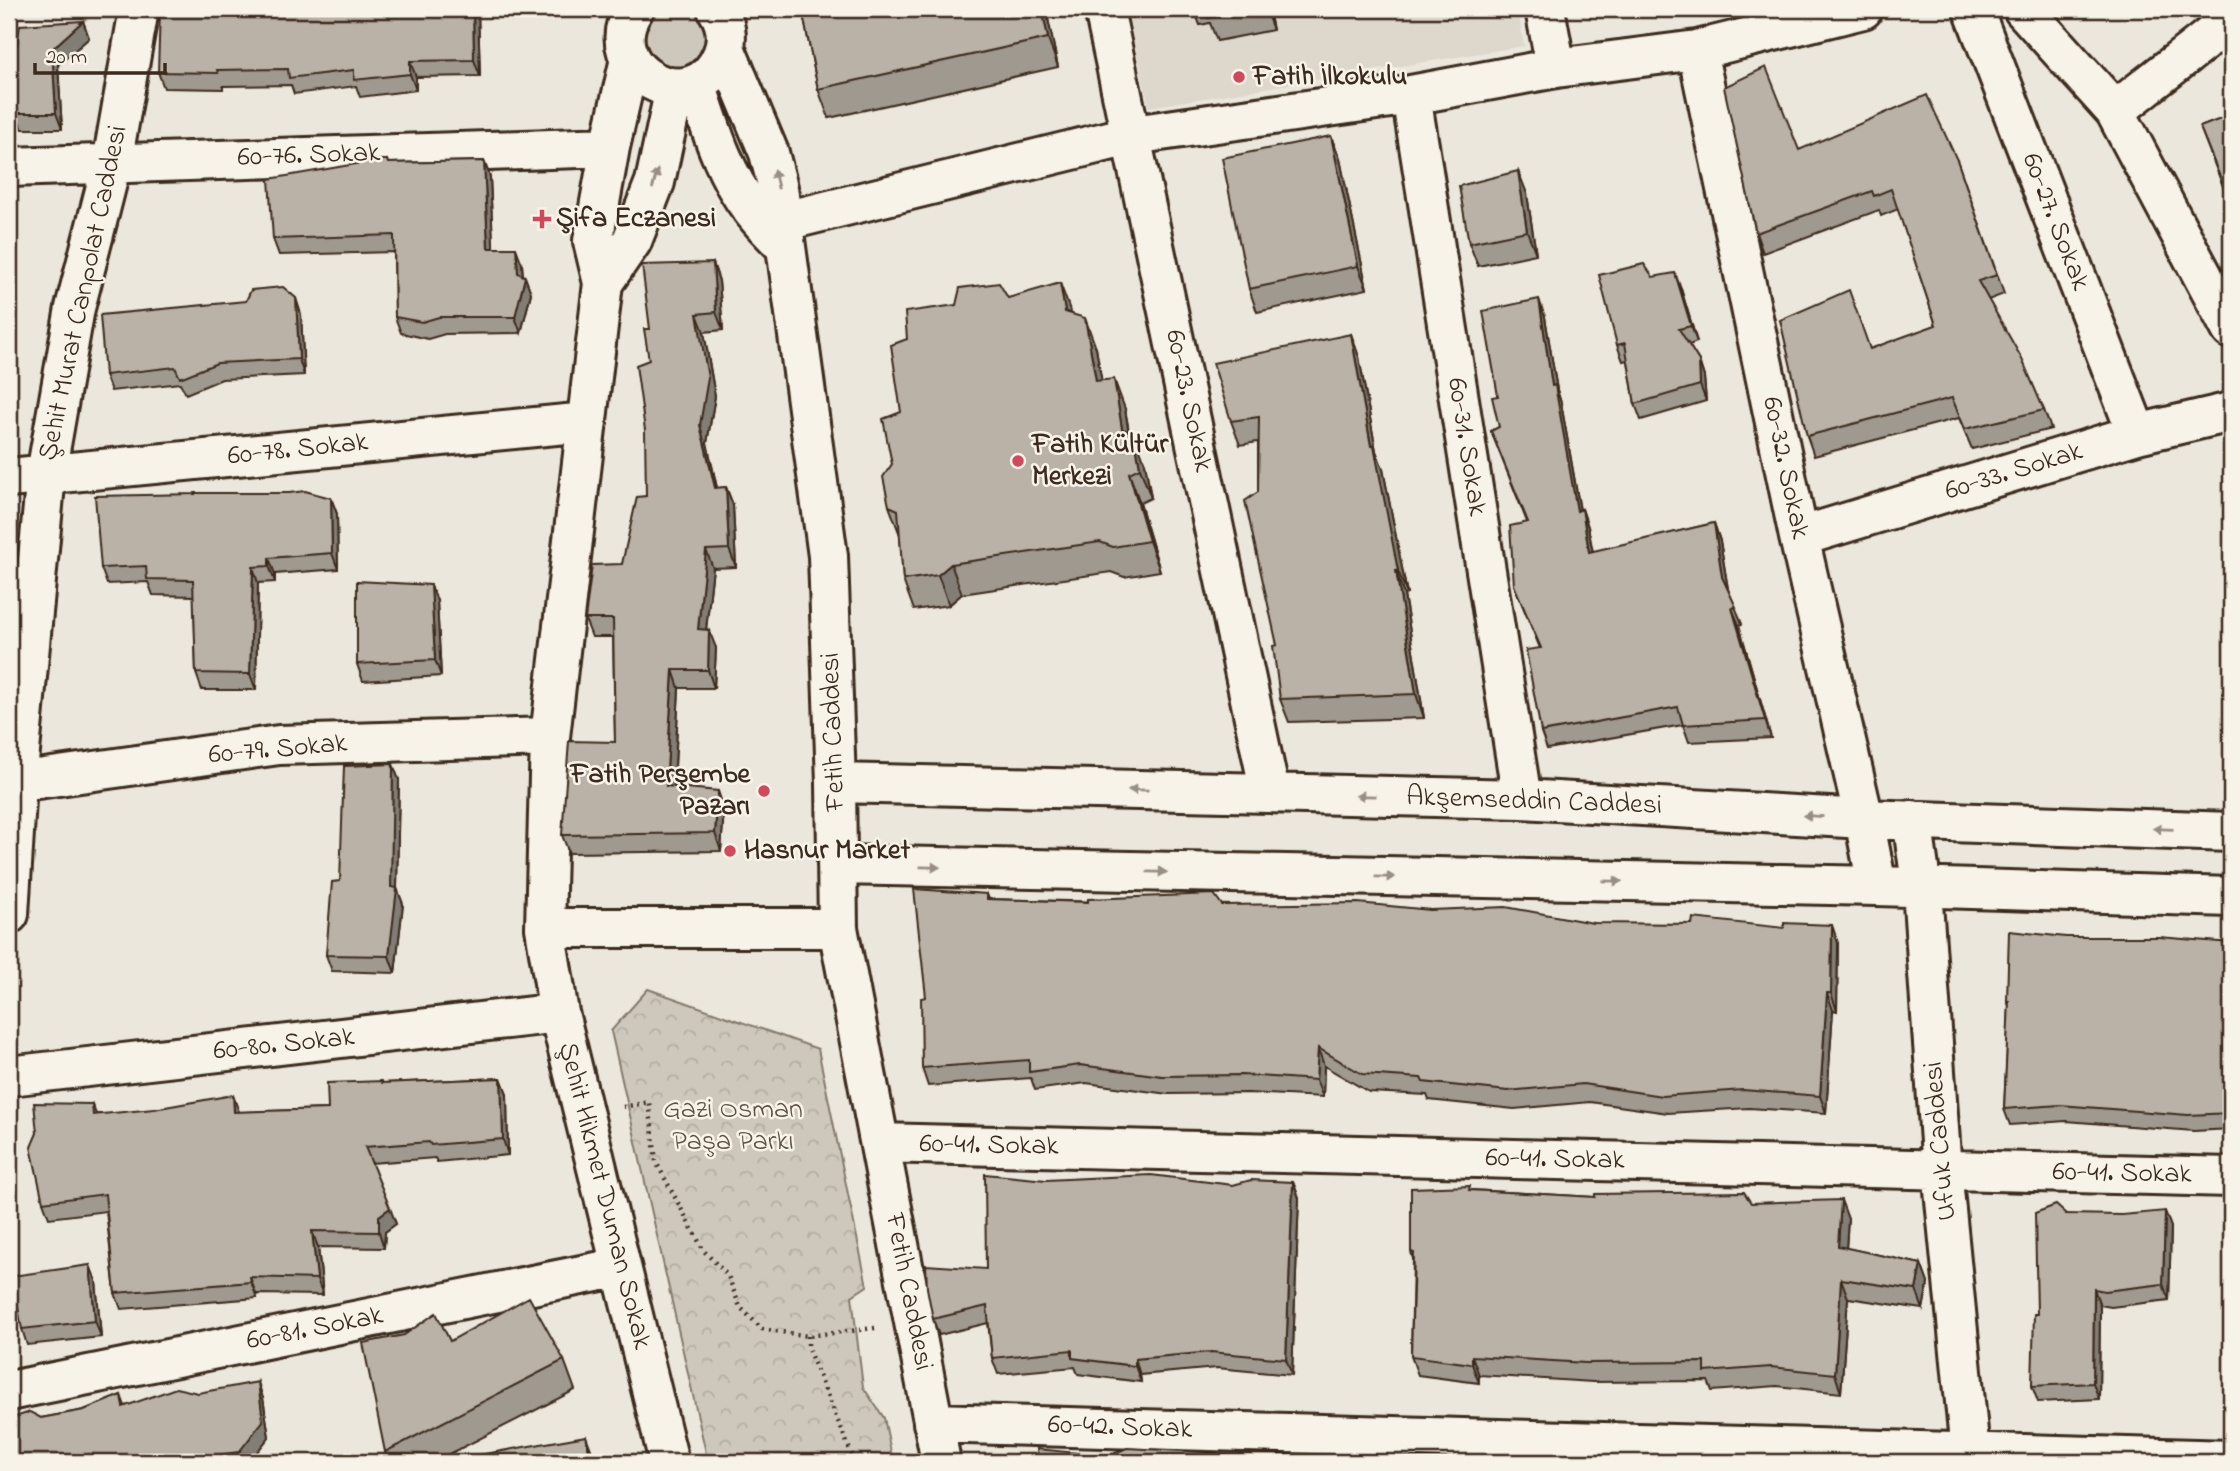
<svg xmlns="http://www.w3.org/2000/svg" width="2240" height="1471" font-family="'Indie Flower',sans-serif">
  <defs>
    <pattern id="park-crowns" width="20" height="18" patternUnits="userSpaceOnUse" patternTransform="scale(1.75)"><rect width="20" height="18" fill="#cec8bc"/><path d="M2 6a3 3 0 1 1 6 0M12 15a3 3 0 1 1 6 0" fill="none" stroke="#b2aca1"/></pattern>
  </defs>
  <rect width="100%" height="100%" fill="#ece7dc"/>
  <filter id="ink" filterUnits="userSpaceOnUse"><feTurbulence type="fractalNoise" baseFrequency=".0143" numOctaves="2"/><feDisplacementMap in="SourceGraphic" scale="14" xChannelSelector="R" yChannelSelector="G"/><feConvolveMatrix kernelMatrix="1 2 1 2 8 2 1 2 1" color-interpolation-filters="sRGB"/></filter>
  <g filter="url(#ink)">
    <path fill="#ddd7cc" d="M1127,9h391l6,37 -375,61z"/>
    <path fill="#cec8bc" stroke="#84796d" stroke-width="2" d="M665,9c29,0 32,-1 45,25l-10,30 -30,8c-7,-6 -17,-12 -22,-20 -11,-16 2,-36 17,-43z"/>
    <path fill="url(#park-crowns)" stroke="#84796d" stroke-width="2" d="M648,989l170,60 49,237 -15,10 11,91 21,31 9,44h-185l-97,-431z"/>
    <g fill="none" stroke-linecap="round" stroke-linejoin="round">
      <g stroke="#3b2a1e" stroke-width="44">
        <path id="street" d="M634,9c-40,60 59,116 88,46 7,-16 4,-32 -5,-46
          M1104,9l166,784
          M1545,9l11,59
          M1973,9l164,425
          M2023,9l92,102 116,218
          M725,48l44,105 9,35 50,368 8,227 2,145 103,534
          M1697,50l102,487 65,282 13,67
          M630,59l-20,88 -17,94 10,42 -53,454 -5,191 14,85 110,449
          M696,84c14,43 28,90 56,126 10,13 22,25 34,37
          M1411,95l111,704
          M2115,111l116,-91
          M9,167l601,-20
          M781,222l352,-87 278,-40 145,-27 141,-18 166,-41
          M603,283l29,-42 23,-59 20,-94
          M9,478l578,-56
          M1799,537l338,-103 94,-22
          M9,783l270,-38 271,-8
          M836,783l686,16 342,20 367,13
          M1912,820l10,69 20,281 29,292
          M837,865l1040,21 354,11
          M9,914l8,-131 29,-309 29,-166 37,-145 27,-154
          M545,928h293
          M9,1076l550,-63
          M880,1143l1351,34
          M9,1391l612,-124
          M933,1423l1298,37"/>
      </g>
      <path stroke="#3b2a1e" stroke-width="4.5" stroke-dasharray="2 5" stroke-linecap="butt" d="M623,1107l26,-5 7,60 48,89 24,25 12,31 22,22 46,7 67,-8
        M808,1336v13l47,113"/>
      <use href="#street" stroke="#f7f3e8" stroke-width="38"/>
    </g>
    <path fill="#a09990" stroke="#3b2a1e" stroke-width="2" d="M478,9l2,67 -64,1v13l-56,7 -4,-11 -62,8 -3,-9 -68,1v3l-59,-1 -6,-16z
      M802,9h244l12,58 -229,51 -11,-29z
      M1194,9h85l-10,2 4,19 -56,11 -7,-18 -10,2z
      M83,21l6,17 -31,27 4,64h-40l-6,-16z
      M2231,115v92l-31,-80z
      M1799,150l158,10 47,134 -16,6 56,110 7,19 -79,20 -13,-31 -145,38 -7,-20 63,-87 66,-24 -38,-116 -17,7 -2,-6 -116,43 -7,-20z
      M1340,159l27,130 -110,23 -8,-23z
      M387,160l1,3 96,-2 6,16 3,71 29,16 1,11 2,2 6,16 -10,40 -76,1 -17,5 -27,-6 -6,-16 -1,-65 -115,3 -6,-16z
      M1518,171l9,23 9,60 -58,12 -9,-23z
      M713,263l6,18 4,49 -19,2 11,64 -8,47 10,45 9,-1 7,18 3,62 -23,1 -7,62 10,18 -2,40h-35l-5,99 50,22 -3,42 -152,2 -7,-18 53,-93 -2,-105h-21l-7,-18 37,-55 24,-68 4,-167z
      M1653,277l28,12 16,53 -8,3 10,16 5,16 2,24 -65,19 -6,-16 -7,-44 -5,1 -6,-16z
      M1008,298l63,15 25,35 5,32 24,29 4,22 16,32 6,35 -11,5 20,68 -36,6 -13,-5 -149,22 -13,11 -35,5 -11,-30 -3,-45 -11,-29 3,-42 9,-52 6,-73z
      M301,314l3,61 -82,4 -36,15 -6,-11 -69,8 -6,-16z
      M1545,317l12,73 4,13 19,107 2,-1 6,18 5,25 121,-29 6,18 8,48 14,35 -3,1 32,113 -82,4 -6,-17 -136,24 -6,-17 -1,-84 -26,-63 13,-63 -36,-91 8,-4 -1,-31z
      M1351,334l8,23 17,94 7,18 24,125 -3,1 20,123 -135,4 -9,-23 -3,-54 -19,-153v-50l-18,3 -9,-24z
      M289,493l42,5 6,16 1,55 -63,5v8l-17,1 -2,107h-54l-6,-17 -2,-77 -41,-1 -5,-13 -41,2 -6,-16z
      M437,601l4,75 -78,5 -6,-17z
      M399,780l-2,108 6,16 -8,69 -63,-2 -6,-16 14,-74z
      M987,894l2,5 442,11 407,33 -1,68 -4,-1 -7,103 -77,-5 -81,5 -78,-11 -76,7 -85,-9 -2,-5 -58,-3 -45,-26 -1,31 -75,-4 -80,1 -82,-11 -51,7 -4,-12 -103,8 -6,-18z
      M2066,937l165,6v186l-37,2 -128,-10 -56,4 -6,-16 5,-103 -2,-5z
      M501,1078l6,16 1,61 -71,7 -2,-4 -64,5 25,61 -11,8 -1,16 -66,-1 5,48 -67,-1 1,4 -136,11 -6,-16 -9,-82 -57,7 -6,-16 49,-98 4,10 143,-2 89,-3 54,-26z
      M1046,1180l187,5 60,-3 6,16 -7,177 -75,-7 -77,7 1,7 -63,-8 -3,-7 -77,7 -6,-16 -4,-35 -49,12 -6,-16 53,-50z
      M1471,1190l124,7 156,6 97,16 -2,29 75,16 7,19 -5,26 -75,-11 -7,95 -64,-7 -65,5 -4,-10 -115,1 -114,-7v8l-61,-8 -7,-19 2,-97 -2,-7z
      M2066,1214l105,13 -2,73 -58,7 -11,-2 -1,94 -61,3 -6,-16 5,-72z
      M96,1281l5,56 -74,8 -5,-16z
      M450,1341l114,19 11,30 -141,72h-46l-3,-10z
      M198,1393l65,5 6,39 -20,25h-238l30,-44 43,-8 37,-15 4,11z"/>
    <path fill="#827d75" stroke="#3b2a1e" stroke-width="2" d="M473,9h5l2,67 -6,-16z
      M1042,9h4l12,58 -10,-29z
      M1265,9h3l1,2 4,19z
      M83,21l6,17 -31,27 4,64 -6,-16 -4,-64z
      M410,61l6,16v13l-6,-16z
      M1331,136l9,23 27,130 -9,-23z
      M484,161l6,16 4,87 -6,-16z
      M1518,171l9,23 9,60 -9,-23z
      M516,248l6,16 1,21 2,-8 6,16 -10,40 -6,-16 3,-44z
      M713,263l6,18 4,49 -7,-18z
      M1675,273l6,16 16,53 -6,-16z
      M1060,283l11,30 -6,-1z
      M296,298l5,16 3,61 -5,-16z
      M1539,299l6,18 12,73 4,13 22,125 -6,-17 -25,-125z
      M697,314l7,18 11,64 -8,47 14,63 -6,-18 -15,-63z
      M1085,318l11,30 11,63 -11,-30z
      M1351,334l8,23 17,94 7,18 24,125 -9,-23 -27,-125z
      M1699,361l5,16 2,24 -6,-16z
      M1114,379l11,30 8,50 -11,-30z
      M1134,433l11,30 6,35 -11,-30z
      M1129,473l11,30 20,68 -11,-30z
      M726,487l7,18 3,62 -7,-18z
      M331,498l6,16 1,55 -6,-16z
      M1582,509l6,18 8,43 -7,-18z
      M1714,523l6,18 9,54 -7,-18z
      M706,550l7,18 -9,79 -6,-18z
      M269,558l6,16v8l-6,-16z
      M951,564l11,30 -13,11 -11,-30z
      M253,567l5,16 -2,107 -6,-16z
      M1396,571l8,24 20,123 -8,-24z
      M431,585l6,16 4,75 -6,-16z
      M1732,608l7,17 32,113 -6,-18z
      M709,630l7,18 -2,40 -6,-18z
      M673,670l6,18 -6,116 -7,-18z
      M393,764l6,16 -2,108 6,16 -8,69 -6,-17z
      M718,791l6,18 -3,42 -6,-18z
      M1832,925l6,18 -1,68 -6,-18z
      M1827,993l6,17 -7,103 -6,-17z
      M1318,1048l6,18 -1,31 -7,-17z
      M501,1078l6,16 1,61 -5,-16z
      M233,1095l6,17h-5z
      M1293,1182l6,16 -7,177 -6,-16z
      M1841,1200l7,19 -3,46 -7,-19z
      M390,1208l6,16 -11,8 -1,16 -5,-16v-16z
      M2165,1211l6,16 -2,73 -6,-16z
      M312,1231l6,16 5,48 -6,-16z
      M1921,1264l7,19 -5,26 -7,-19z
      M90,1265l6,16 5,56 -6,-16z
      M250,1277l6,17 1,4 -6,-16z
      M1841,1279l7,19 -7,95 -6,-19z
      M2094,1289l6,16 -1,94 -6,-16z
      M1472,1356l7,19v8l-7,-19z
      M1135,1359l5,16 1,7 -6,-16z
      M258,1382l5,16 6,39 -20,25h-7l-3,-10z
      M586,1436l6,16 2,10h-3z"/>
    <path fill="#bab2a7" stroke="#3b2a1e" stroke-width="2" d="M160,9h313l1,51 -64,1v13l-56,6v-10l-65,8 -1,-9 -71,1 1,3 -60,-1z
      M802,9h240l6,29 -230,51z
      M1207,9h45l-44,9z
      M83,21l-31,28 4,64h-40l-6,-66 7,-2 3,-20z
      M1766,67l33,83 128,-55 30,65 40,115 -19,6 44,78 22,51 -79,19 -13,-31 -145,38 -27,-116 69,-30 21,59 66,-24 -45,-136 -17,7 -2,-5 -116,42 -32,-146z
      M2231,115v89l-31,-77z
      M1331,136l27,130 -109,23 -27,-131z
      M379,160h8l1,3 96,-2 4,87h28l2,25 7,4 -10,40h-76l-17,5 -27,-5 -1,-82 -121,4 -4,-60z
      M1518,171l9,60 -58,12 -10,-57z
      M713,263l3,49 -19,2 11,64 -8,47 15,63 11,-1 3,62 -23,1 -8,79 11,1 -1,40h-35l-7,116 52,5 -3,42 -153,2 7,-94 46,1 -2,-123h-28l7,-54 30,-1 15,-67 9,-1 -1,-66 -9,-65 13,-5 -5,-31h6l-8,-64z
      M1644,264l9,13 22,-4 16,53 -12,3 20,32 1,24 -65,19 -10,-61 -8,2 -18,-70z
      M999,283l9,15 52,-15 5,29 20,6 11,63 18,-2 8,50 12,4 6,35 -11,5 20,68 -36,6 -13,-5 -149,22 -13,11 -35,5 -5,-70 -9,-4 -6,-29 9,-13 -9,-45 18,-7 -10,-67 16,-6 -2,-27 51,-7 4,-17z
      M283,287l13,11 3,61 -82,4 -37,15 -5,-11 -70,8 -5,-60 146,-14 5,-11z
      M1539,299l13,87 3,-1 22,126 5,-2 7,43 125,-29 8,54 14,30 -4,1 33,112 -82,5 -5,-18 -137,25 -15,-82 15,-2 -27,-63 -4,-59 18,-4 -37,-91 8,-4 -7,-30 6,-1 -15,-85z
      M1351,334l20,112h3l24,125h-2l20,123 -136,5 -7,-53 4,-1 -32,-144 13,-9 1,-75 -28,4 -18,-58z
      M305,491l26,7 1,55 -63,5v8l-16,1 -3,107 -54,-1 -3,-93 -46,-1 -1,-13 -45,2 -6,-72 100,-2v-1h94z
      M357,581l74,4 4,75 -78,4z
      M393,764l-2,123 6,1 -8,68 -63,-1 6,-73 8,-1 4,-115z
      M914,889l73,5v5l101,3v-3l126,-5 8,11 136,-2 73,7 75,-3 87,16 99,1 1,-6 91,10v-5l48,2 -1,68h-4l-7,103 -77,-6 -81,6 -79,-12 -75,7 -85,-9 -2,-4 -59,-4 -44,-26 -2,32 -74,-5 -80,1 -82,-11 -51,7v-12l-107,8 -1,-70 5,-1z
      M2009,931l57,6h93l72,6v170l-43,2 -128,-10 -56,4 5,-108h-2z
      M501,1078l2,61 -72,6 -2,-3 -64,5 25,61 -11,8v16l-67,-1 5,48 -67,-2 1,5 -136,11 -10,-99 -62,8 -12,-55 6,-14 -3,-30 58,1 1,11 61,-6 79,-14 1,17 94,-3 -1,-26 55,-2v2z
      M985,1174l61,6 105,-5 82,10 18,-5 42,2 -7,177 -75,-7 -76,7v7l-63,-8v-8l-80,8 -5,-52 -54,13 -6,-31 -1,-23 60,4z
      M1470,1186l-1,4 126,7v-3l149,-2 7,11 90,-3 -3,46 83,18 -5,26 -75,-11 -6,95 -64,-7 -66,5v-10l-119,1 -114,-7v8l-61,-8 3,-103 -3,-1v-64z
      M2056,1205l10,9 56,1 43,-4 -2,73 -58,7 -11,-2 -1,94 -61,3 2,-72h3l-2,-101z
      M90,1265l5,56 -73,8 -10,-53z
      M529,1297l35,63 -179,92 -22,-109 41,-8 32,-22 14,28z
      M258,1382l5,39 -24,31 -22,3 2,7h-208l-2,-14v-29l21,-7 11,6 43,-8 37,-15 2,12 53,-19 22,5z
      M586,1436l5,26h-151z
      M1127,1448l73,4 74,10 74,-6 75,6h-385l-1,-13 71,7z"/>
    <defs><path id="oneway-solid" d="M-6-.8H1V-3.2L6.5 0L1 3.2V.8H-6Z" transform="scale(1.75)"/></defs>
    <g fill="#998e83">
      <use href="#oneway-solid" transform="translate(655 179) rotate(-75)"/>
      <use href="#oneway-solid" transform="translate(776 179) rotate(-103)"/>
      <use href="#oneway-solid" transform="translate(1138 790) rotate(-179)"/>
      <use href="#oneway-solid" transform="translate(1366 796) rotate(-179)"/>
      <use href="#oneway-solid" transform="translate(1813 816) rotate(-177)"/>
      <use href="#oneway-solid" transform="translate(2163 829) rotate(-178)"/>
      <use href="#oneway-solid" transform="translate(930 867) rotate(1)"/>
      <use href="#oneway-solid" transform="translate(1157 872) rotate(1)"/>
      <use href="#oneway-solid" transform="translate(1385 877) rotate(1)"/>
      <use href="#oneway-solid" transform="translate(1612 881) rotate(1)"/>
    </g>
  </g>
  <g fill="#d1495b" stroke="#f7f3e8" stroke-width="2.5">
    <circle cx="1239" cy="77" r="7"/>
    <path d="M538.5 208.5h7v7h7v7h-7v7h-7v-7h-7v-7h7z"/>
    <circle cx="1018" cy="461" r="7"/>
    <circle cx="764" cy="791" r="7"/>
    <circle cx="730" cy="851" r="7"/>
  </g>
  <g text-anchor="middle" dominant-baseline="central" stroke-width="5" stroke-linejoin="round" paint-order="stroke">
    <g font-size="28" font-weight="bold" fill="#3b2a1e" stroke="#f7f3e8" text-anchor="start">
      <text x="1253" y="77">Fatih İlkokulu</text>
      <text x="556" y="219">Şifa Eczanesi</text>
      <text x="1032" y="445">Fatih Kültür<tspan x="1032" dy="32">Merkezi</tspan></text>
      <text x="750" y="775" text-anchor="end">Fatih Perşembe<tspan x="750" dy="32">Pazarı</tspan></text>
      <text x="744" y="851">Hasnur Market</text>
    </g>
    <g font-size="28" fill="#3b2a1e" stroke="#f7f3e8">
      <text transform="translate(309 156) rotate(-2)">60-76. Sokak</text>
      <text transform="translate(2055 222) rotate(69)">60-27. Sokak</text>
      <text transform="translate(84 293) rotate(-78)">Şehit Murat Canpolat Caddesi</text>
      <text transform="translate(1188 401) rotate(78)">60-23. Sokak</text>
      <text transform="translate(1466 447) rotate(81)">60-31. Sokak</text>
      <text transform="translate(298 450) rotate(-6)">60-78. Sokak</text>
      <text transform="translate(1785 468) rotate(78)">60-32. Sokak</text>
      <text transform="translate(2014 472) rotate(-17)">60-33. Sokak</text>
      <text transform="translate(834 732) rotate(-92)">Fetih Caddesi</text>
      <text transform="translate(278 750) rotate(-5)">60-79. Sokak</text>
      <text transform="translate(1534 802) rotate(2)">Akşemseddin Caddesi</text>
      <text transform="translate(284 1045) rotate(-6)">60-80. Sokak</text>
      <text transform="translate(1941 1141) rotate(-95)">Ufuk Caddesi</text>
      <text transform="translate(989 1146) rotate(1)">60-41. Sokak</text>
      <text transform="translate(1555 1160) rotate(1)">60-41. Sokak</text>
      <text transform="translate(2122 1174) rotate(1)">60-41. Sokak</text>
      <text transform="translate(604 1196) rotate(76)">Şehit Hikmet Duman Sokak</text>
      <text transform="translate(908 1292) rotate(79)">Fetih Caddesi</text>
      <text transform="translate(315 1329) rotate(-11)">60-81. Sokak</text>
      <text transform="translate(1120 1428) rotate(2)">60-42. Sokak</text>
    </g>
    <g font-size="28" fill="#605246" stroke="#f7f3e8">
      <text x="733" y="1110">Gazi Osman<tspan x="733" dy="32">Paşa Parkı</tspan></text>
    </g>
  </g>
  <rect width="2240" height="1471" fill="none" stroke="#f7f3e8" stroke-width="35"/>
  <rect x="18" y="18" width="2205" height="1436" fill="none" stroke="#3b2a1e" stroke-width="2.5" filter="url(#ink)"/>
  <path d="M35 63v10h130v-10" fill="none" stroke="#3b2a1e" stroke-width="3.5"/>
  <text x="46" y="63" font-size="21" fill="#3b2a1e" stroke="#f7f3e8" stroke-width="5" paint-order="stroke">20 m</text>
</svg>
